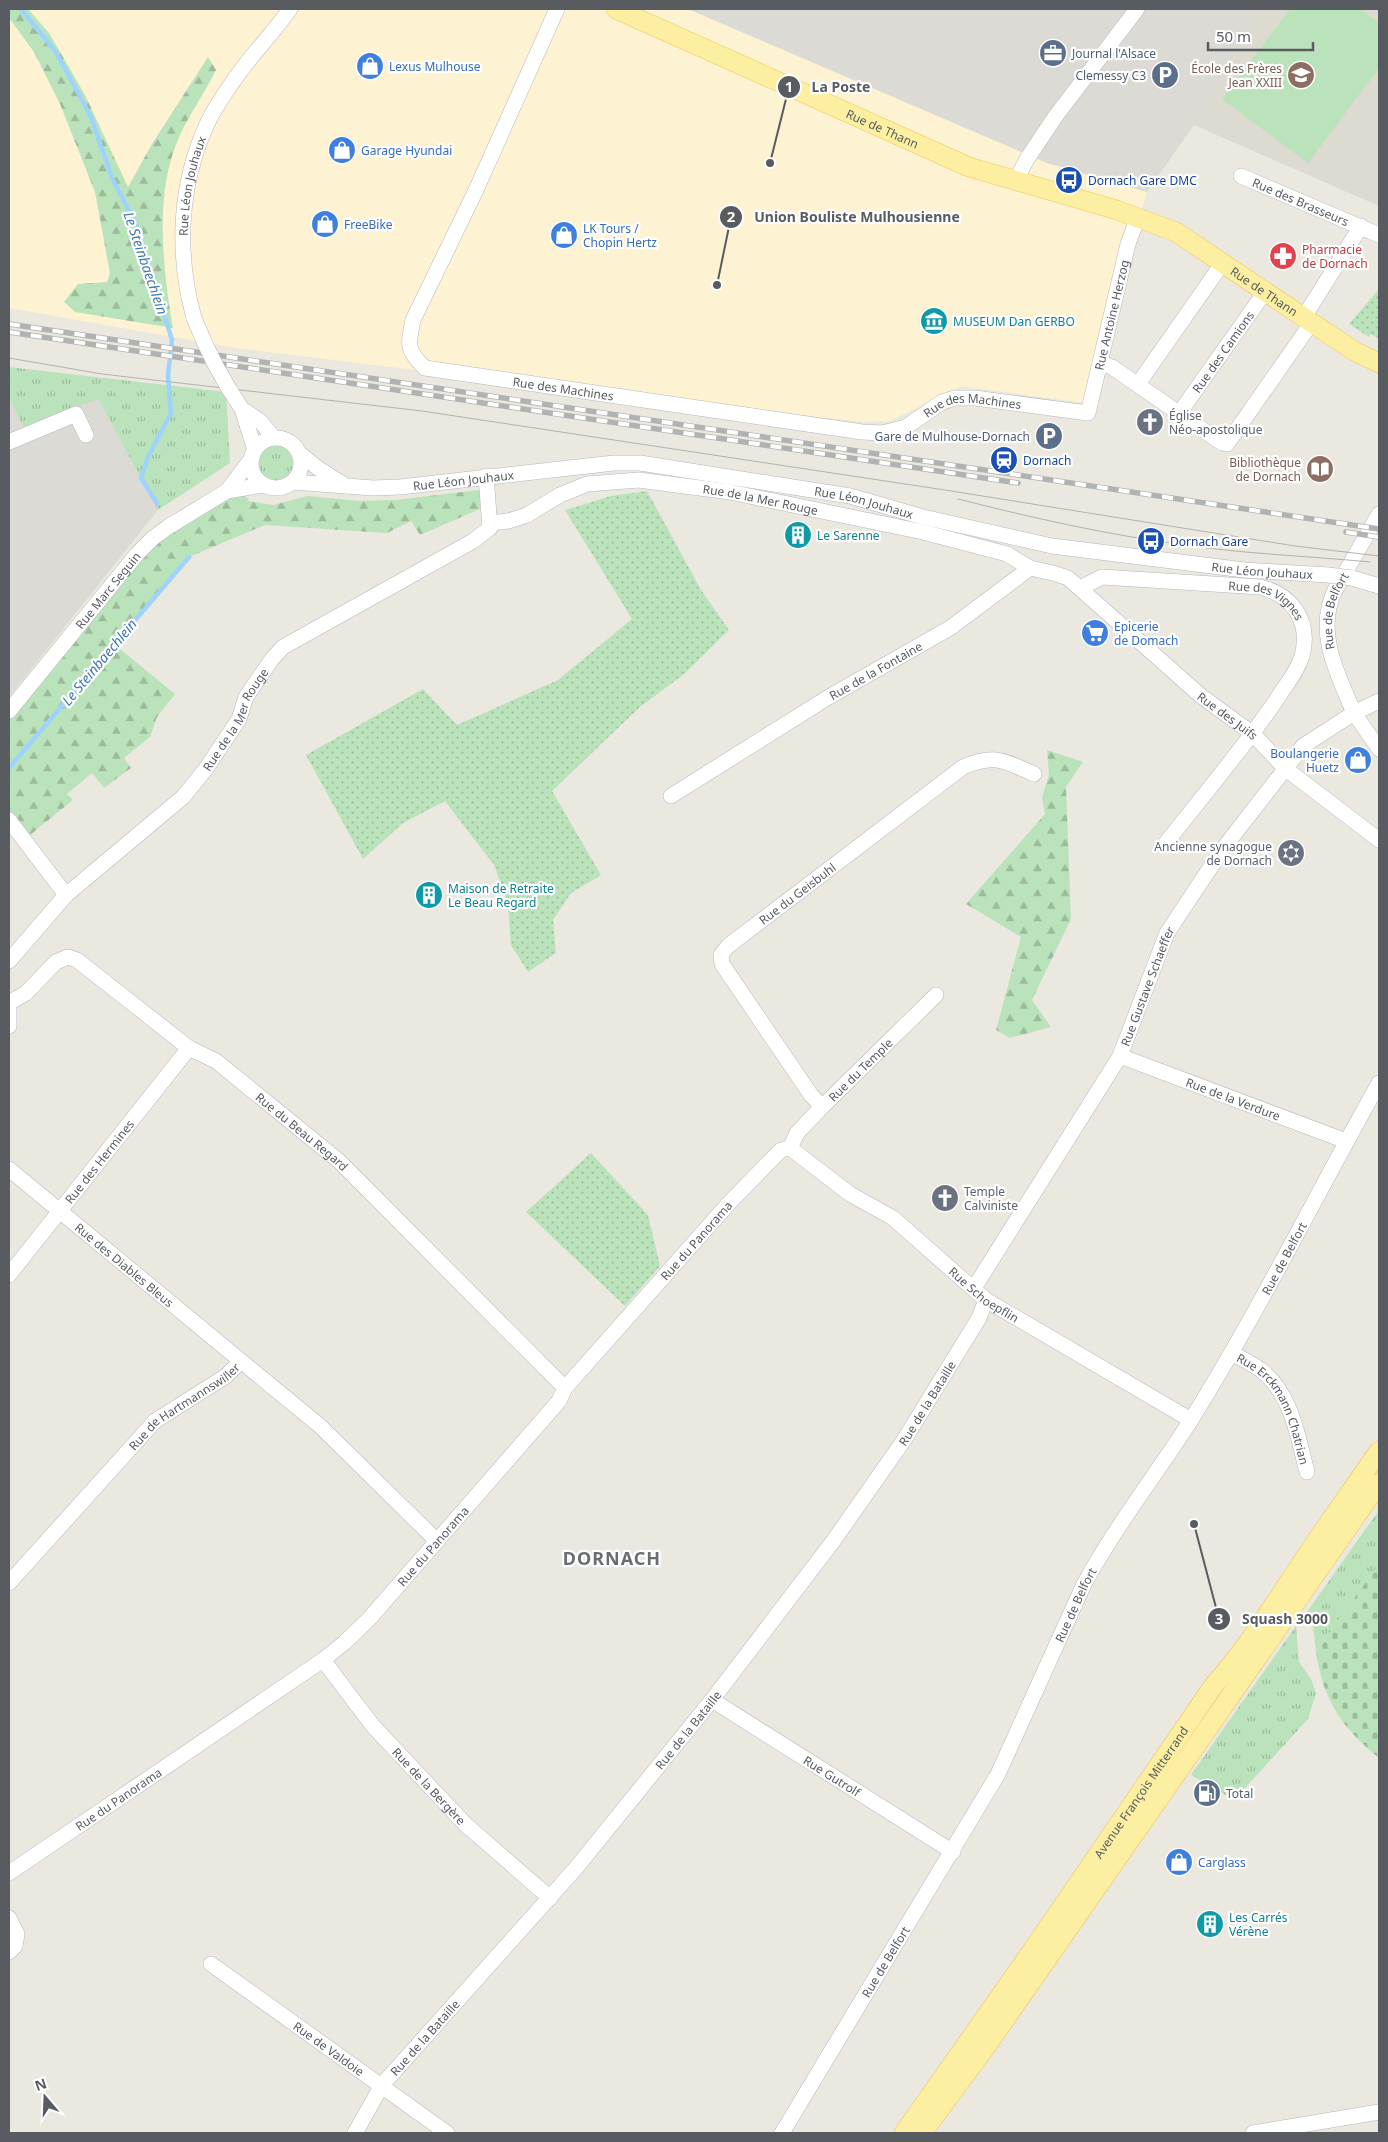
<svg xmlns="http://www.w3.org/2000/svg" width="1388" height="2142" font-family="'Noto Sans',sans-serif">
  <defs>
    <pattern id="grass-tufts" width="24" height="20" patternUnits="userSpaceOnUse" patternTransform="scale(1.25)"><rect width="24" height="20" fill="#bbe3bb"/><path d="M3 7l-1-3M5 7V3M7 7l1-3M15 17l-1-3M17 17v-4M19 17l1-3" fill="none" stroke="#9bbb9b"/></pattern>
    <pattern id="forest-firs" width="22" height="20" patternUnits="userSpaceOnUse" patternTransform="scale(1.25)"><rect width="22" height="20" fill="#bbe3bb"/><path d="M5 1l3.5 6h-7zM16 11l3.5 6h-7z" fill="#9bbb9b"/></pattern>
    <pattern id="cemetery-stones" width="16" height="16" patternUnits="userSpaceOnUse" patternTransform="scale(1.25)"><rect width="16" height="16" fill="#bbe3bb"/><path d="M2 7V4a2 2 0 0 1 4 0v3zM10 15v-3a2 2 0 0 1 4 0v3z" fill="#9bbb9b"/></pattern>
    <pattern id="park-dots" width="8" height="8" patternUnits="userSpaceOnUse" patternTransform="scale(1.25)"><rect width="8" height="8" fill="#bbe3bb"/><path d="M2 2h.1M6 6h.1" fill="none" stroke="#9bbb9b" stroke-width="1.8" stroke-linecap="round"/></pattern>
  </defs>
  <rect width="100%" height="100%" fill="#ebe8df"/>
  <path fill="#fdf3d2" d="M9,9h679l359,154 100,29 -62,211 -123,-17 -72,35 -26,1 -267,-30 -361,-44 -227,-40z"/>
  <path fill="#dcdad4" d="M688,9h568l-4,17 -58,99 -47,67 -100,-29z
    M9,398l15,30 74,-30 60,112 -149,187z"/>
  <path fill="#dddad0" d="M1256,9h123v197l-185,-81 58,-99z"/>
  <path fill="url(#grass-tufts)" d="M9,367l217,25 4,71 -72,47 -60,-111 -74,29 -15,-30z
    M257 463a18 18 0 1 1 36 0a18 18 0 1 1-36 0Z
    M1379,1510v54l-63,87 -3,-25 -6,-14z
    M1296,1626l3,36 12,17 5,14 -8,26 -74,81 -43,-25z"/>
  <path fill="url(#forest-firs)" d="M9,9h19l21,24 36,62 43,92 24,-43 56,-87 8,13c-11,22 -25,42 -35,63 -28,57 -18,136 -8,195l-98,-16 -11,-10 14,-18 29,-2 3,-9 -15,-81 -35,-88 -26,-52 -25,-34z
    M241,488l8,13 24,4 35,-9 51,5 37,-1 91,-11 2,16 -69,30 -9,-14 -24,12 -122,-8 -76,32 -75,87 61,50 -18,23 -7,20 -26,21 7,10 -27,20 -12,-15 -25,21 6,6 -49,40 -15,-20v-109l128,-157z
    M1047,750l36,12 -17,25 5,132 -39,81 19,27 -41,11 -14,-8 25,-93 -55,-33 79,-90 -3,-17 7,-22z"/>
  <path fill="url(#cemetery-stones)" d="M1379,1564v194c-38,-31 -56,-58 -63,-107z"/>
  <path fill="url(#park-dots)" d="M1379,289v50l-8,-5 -2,3 -20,-13z
    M647,491l54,99 28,40 -45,44 -44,33 -88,84 49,84 -30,18 -18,27 3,33 -28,19 -17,-27 -3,-41 -14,-39 -49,-64 -42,22 -40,36 -57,-104 117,-66 34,36 101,-45 74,-61 -67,-109 46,-14z
    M591,1153l57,62 12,51 -35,40 -99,-94z"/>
  <path fill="#bbe3bb" d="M1290,9h71l18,14v45l-71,95 -86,-64z"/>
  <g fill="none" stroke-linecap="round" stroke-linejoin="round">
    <path stroke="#9dd3fd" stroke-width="4.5" d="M21,9l35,43 35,65 21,61 23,44 34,108 3,10 -4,36 3,37 -23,44 -7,21 16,25
      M9,768l180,-211"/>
    <g stroke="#b5b7bc" stroke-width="16">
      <g id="minor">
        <path id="s1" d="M557,9l-81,181 -63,130c-5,26 -7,30 12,48l437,64 20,1 24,-6 36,-25 13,-4h20l113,15 40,-169 10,-27"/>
        <path id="s2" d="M1241,176l138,59"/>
        <path d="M1016,180l11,-21 28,-42 82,-108"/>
        <path d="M1304,317l57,-91"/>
        <path id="s3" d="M194,318c-18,-65 -15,-134 14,-196 6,-13 15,-26 24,-39 17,-26 40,-48 58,-74"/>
        <path d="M1101,364l11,3 110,76 5,1 85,-122"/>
        <path d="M1138,384l84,-120"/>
        <path d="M242,409l18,12 14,17"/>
        <path d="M242,409l13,41"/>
        <path id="s4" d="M1180,412l85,-120"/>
        <circle cx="276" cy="463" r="25"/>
        <path d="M9,442l67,-28 10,21"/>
        <path d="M299,453l20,16 27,17"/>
        <path id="s5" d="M293,482l80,6 27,-1 214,-24h26l210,33 73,21 129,29 192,24 84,5"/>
        <path d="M227,491l25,-33"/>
        <path id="s6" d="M491,523l17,-2 19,-6 33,-20 27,-11 52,-4 91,12 193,40 84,22 23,14 23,5 15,5 133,118 52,38 33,35 93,71"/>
        <path d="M1352,578l27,8"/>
        <path id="s7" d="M1080,588l22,-11 158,10c33,8 51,35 42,69 -5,17 -18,31 -27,46 -34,49 -73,95 -110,142"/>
        <path d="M1379,701l-25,12 25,36"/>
        <path id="s8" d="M9,711l128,-157 16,-16 15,-11 59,-36 36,-6"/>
        <path id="s9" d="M671,796l156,-98 123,-70 80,-60"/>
        <path d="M9,820l57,75"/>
        <path id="s10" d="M9,961l57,-66 117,-98 22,-27 34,-51 7,-22 26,-38 11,-12 190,-106 17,-13 -4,-52"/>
        <path id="s11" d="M9,1003l17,-10 30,-31 12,-5 9,3 112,88 27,13 123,100 226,227"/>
        <path d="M9,1009v17"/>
        <path id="s12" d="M1120,1056l226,85"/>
        <path id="s13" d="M822,1107l-11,-12 -89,-131 -1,-9 7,-9 235,-179c32,-14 41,-6 71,7"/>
        <path id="s14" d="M790,1148l60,46 43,24 93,82 205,120"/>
        <path id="s15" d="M790,1148l7,-15 25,-26 114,-112"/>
        <path id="s16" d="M9,1169l232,192"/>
        <path id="s17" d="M9,1275l180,-227"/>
        <path id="s18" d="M974,1288l146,-232 47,-123 55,-83 81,-104 51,-33c-17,-40 -39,-81 -19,-123l44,-76"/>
        <path id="s19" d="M1231,1353c10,5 21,11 30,17 31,24 37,68 46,102"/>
        <path id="s20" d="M9,1583l146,-162 71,-45 15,-15 79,65 117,115"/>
        <path id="s21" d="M323,1660l50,66 92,98 85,74"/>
        <path id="s22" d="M712,1700l241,152"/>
        <path id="s23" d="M9,1873l314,-213 21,-17 25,-24 190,-218 6,-13 165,-186 51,-52 9,-2"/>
        <path d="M9,1918l8,16 -2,12 -6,6"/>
        <path id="s24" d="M211,1964l236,169"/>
        <path id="s25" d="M355,2133l27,-48 194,-217 136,-168 122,-160 70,-100 75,-122 7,-18"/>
        <path id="s26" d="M782,2133l216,-359 86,-190c31,-57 72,-109 107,-164 68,-109 125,-225 188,-337"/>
        <path d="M1253,2133l126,-21"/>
      </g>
    </g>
    <g stroke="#eec455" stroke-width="20">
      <g id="major">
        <path id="s27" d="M616,9l353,158 148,43 59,22 178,119 25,12"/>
        <path id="s28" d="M904,2133l128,-182 182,-266c34,-38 59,-79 87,-121 25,-38 52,-75 78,-113"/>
        <path d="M922,2133l65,-88 392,-562"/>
      </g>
    </g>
    <use href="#minor" stroke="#fff" stroke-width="15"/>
    <use href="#major" stroke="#fdefa2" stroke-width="19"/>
    <path stroke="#b1b2b2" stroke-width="1" d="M9,358l93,16 320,37 523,79 350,56 84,10
      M958,499c75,19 150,36 227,46 61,9 123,11 185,17"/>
    <g stroke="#b1b2b2" stroke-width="5.5">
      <path id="rail" d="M9,324l1370,205
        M9,332l1009,151
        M1346,532l33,5"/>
    </g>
    <use href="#rail" stroke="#fff" stroke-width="4" stroke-dasharray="11" stroke-linecap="butt"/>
    <g stroke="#b5b7bc" stroke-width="16" stroke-linecap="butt">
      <path id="minor-bridge" d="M194,318c13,33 28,62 48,91
        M1328,575l24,3"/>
    </g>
    <use href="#minor-bridge" stroke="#fff" stroke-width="15"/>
  </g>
  <defs>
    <g id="office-disc" transform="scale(1.4375)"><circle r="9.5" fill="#5c6f8a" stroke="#fff"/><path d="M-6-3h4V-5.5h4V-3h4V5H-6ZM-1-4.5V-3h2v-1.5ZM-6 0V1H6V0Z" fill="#fff"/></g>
    <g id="shop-disc" transform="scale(1.4375)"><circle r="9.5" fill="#3f7fe0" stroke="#fff"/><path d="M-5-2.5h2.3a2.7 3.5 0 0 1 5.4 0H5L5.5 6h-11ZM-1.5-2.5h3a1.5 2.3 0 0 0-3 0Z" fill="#fff"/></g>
    <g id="parking-disc" transform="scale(1.4375)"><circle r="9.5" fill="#5c6f8a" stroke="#fff"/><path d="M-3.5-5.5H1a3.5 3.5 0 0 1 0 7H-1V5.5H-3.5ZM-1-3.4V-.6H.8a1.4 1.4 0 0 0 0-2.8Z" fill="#fff"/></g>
    <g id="school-disc" transform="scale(1.4375)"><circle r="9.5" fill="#8d6e63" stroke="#fff"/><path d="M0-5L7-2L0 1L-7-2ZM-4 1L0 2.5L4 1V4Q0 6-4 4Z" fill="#fff"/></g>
    <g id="bus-disc" transform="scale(1.4375)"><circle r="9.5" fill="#1a4fb4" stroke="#fff"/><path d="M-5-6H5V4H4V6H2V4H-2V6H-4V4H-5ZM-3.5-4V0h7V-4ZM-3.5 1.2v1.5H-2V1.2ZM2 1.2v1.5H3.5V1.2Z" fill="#fff"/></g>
    <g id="pharmacy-disc" transform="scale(1.4375)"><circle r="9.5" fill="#e0444e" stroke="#fff"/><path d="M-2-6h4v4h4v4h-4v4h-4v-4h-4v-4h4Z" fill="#fff"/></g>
    <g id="museum-disc" transform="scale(1.4375)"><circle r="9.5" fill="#0f9aa8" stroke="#fff"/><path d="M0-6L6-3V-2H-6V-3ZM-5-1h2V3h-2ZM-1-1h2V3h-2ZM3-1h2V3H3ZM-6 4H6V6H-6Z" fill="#fff"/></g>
    <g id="church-disc" transform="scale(1.4375)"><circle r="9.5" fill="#6b7280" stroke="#fff"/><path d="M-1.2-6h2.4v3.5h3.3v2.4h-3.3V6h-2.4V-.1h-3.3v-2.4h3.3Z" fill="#fff"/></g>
    <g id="station-disc" transform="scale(1.4375)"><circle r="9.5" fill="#1a4fb4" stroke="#fff"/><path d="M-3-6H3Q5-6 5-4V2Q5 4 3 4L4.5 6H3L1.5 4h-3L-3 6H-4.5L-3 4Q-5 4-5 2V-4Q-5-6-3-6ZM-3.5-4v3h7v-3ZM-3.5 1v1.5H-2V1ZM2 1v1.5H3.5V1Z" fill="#fff"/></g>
    <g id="library-disc" transform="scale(1.4375)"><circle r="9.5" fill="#8d6e63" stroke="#fff"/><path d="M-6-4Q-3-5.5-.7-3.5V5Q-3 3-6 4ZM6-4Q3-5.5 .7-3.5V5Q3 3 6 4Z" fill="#fff"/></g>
    <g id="building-disc" transform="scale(1.4375)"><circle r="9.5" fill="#0f9aa8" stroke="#fff"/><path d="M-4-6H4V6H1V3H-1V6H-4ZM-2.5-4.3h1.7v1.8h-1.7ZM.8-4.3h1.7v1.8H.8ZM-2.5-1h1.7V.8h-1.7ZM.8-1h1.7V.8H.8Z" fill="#fff"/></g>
    <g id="supermarket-disc" transform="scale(1.4375)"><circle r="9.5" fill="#3f7fe0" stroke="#fff"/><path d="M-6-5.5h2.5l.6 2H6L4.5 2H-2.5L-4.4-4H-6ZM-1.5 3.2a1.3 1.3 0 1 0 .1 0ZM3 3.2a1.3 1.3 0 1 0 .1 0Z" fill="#fff"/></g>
    <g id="synagogue-disc" transform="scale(1.4375)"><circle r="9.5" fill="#6b7280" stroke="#fff"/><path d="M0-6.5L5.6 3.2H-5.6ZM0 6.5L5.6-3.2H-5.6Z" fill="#fff"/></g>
    <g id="fuel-disc" transform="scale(1.4375)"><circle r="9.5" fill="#5c6f8a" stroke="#fff"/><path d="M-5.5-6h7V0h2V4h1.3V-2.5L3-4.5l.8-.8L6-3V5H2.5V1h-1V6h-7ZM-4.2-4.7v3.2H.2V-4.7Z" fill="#fff"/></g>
  </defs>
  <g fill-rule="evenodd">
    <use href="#office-disc" x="1053" y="53"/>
    <use href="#shop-disc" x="370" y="66"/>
    <use href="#parking-disc" x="1165" y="75"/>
    <use href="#school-disc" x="1301" y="75"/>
    <use href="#shop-disc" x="342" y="150"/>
    <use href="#bus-disc" x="1069" y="180"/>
    <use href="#shop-disc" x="325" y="224"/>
    <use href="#shop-disc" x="564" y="235"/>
    <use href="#pharmacy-disc" x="1283" y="256"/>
    <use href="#museum-disc" x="934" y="321"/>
    <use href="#church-disc" x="1150" y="422"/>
    <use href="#parking-disc" x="1049" y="436"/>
    <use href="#station-disc" x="1004" y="460"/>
    <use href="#library-disc" x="1320" y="469"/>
    <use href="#building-disc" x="798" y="535"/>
    <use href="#bus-disc" x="1151" y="541"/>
    <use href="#supermarket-disc" x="1095" y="633"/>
    <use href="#shop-disc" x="1358" y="760"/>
    <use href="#synagogue-disc" x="1291" y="853"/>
    <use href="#building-disc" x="429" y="895"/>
    <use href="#church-disc" x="945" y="1198"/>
    <use href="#fuel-disc" x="1207" y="1793"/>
    <use href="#shop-disc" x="1179" y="1862"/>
    <use href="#building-disc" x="1210" y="1924"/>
  </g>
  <g text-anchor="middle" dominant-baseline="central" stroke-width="4.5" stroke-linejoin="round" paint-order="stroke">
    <g font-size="12" fill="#4e5e75" stroke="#fff" text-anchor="start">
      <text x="1072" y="53">Journal l'Alsace</text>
      <text x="1146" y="75" text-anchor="end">Clemessy C3</text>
      <text x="1030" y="436" text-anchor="end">Gare de Mulhouse-Dornach</text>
      <text x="1226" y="1793">Total</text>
    </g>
    <g font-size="12" fill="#366cbe" stroke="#fff" text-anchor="start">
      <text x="389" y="66">Lexus Mulhouse</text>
      <text x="361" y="150">Garage Hyundai</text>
      <text x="344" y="224">FreeBike</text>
      <text x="583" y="228">LK Tours /<tspan x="583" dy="14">Chopin Hertz</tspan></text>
      <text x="1114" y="626">Epicerie<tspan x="1114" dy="14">de Domach</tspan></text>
      <text x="1339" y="753" text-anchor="end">Boulangerie<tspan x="1339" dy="14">Huetz</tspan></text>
      <text x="1198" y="1862">Carglass</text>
    </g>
    <g font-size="12" fill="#785e54" stroke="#fff" text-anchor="end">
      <text x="1282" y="68">École des Frères<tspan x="1282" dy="14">Jean XXIII</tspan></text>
      <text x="1301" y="462">Bibliothèque<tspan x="1301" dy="14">de Dornach</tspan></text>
    </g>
    <g font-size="12" fill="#585c60" stroke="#fff">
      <text stroke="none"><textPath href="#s27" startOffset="292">Rue de Thann</textPath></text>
      <text stroke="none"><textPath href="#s3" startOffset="134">Rue Léon Jouhaux</textPath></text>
      <text stroke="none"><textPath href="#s2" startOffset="65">Rue des Brasseurs</textPath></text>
      <text stroke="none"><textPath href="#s27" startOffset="710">Rue de Thann</textPath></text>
      <text stroke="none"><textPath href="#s1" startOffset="1175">Rue Antoine Herzog</textPath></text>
      <text stroke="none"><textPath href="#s4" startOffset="74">Rue des Camions</textPath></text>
      <text stroke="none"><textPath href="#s1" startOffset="536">Rue des Machines</textPath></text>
      <text stroke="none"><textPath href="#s1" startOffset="956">Rue des Machines</textPath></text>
      <text stroke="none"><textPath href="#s5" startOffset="171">Rue Léon Jouhaux</textPath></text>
      <text stroke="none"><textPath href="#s6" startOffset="280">Rue de la Mer Rouge</textPath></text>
      <text stroke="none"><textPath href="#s5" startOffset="576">Rue Léon Jouhaux</textPath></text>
      <text stroke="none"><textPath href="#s5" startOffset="981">Rue Léon Jouhaux</textPath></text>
      <text stroke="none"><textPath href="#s8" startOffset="156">Rue Marc Seguin</textPath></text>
      <text stroke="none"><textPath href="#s7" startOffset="194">Rue des Vignes</textPath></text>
      <text stroke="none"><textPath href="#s18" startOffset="806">Rue de Belfort</textPath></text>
      <text stroke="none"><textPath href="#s9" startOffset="240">Rue de la Fontaine</textPath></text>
      <text stroke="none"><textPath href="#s6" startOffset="810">Rue des Juifs</textPath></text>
      <text stroke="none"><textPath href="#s10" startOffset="334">Rue de la Mer Rouge</textPath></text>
      <text stroke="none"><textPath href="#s13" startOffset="282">Rue du Geisbuhl</textPath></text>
      <text stroke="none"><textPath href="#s18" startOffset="349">Rue Gustave Schaeffer</textPath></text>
      <text stroke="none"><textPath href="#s15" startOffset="106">Rue du Temple</textPath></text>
      <text stroke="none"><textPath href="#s12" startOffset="121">Rue de la Verdure</textPath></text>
      <text stroke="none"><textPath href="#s11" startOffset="369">Rue du Beau Regard</textPath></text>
      <text stroke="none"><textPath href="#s17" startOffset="145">Rue des Hermines</textPath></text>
      <text stroke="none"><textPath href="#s23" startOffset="942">Rue du Panorama</textPath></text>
      <text stroke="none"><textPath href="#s26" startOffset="1010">Rue de Belfort</textPath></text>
      <text stroke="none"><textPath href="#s16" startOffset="150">Rue des Diables Bleus</textPath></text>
      <text stroke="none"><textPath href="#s14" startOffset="244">Rue Schoepflin</textPath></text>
      <text stroke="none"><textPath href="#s25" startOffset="929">Rue de la Bataille</textPath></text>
      <text stroke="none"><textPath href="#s20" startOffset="250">Rue de Hartmannswiller</textPath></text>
      <text stroke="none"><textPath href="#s19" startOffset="74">Rue Erckmann Chatrian</textPath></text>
      <text stroke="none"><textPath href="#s23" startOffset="538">Rue du Panorama</textPath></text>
      <text stroke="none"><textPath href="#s26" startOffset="605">Rue de Belfort</textPath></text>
      <text stroke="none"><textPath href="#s25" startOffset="524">Rue de la Bataille</textPath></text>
      <text stroke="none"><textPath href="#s22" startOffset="142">Rue Gutrolf</textPath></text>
      <text stroke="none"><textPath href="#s21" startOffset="165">Rue de la Bergère</textPath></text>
      <text stroke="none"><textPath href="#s28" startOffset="415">Avenue François Mitterrand</textPath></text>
      <text stroke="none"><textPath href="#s23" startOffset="132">Rue du Panorama</textPath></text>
      <text stroke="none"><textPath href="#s26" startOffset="200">Rue de Belfort</textPath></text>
      <text stroke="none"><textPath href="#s25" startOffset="119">Rue de la Bataille</textPath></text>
      <text stroke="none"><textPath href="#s24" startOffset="145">Rue de Valdoie</textPath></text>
    </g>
    <g font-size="12" fill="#164399" stroke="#fff" text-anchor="start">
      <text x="1088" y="180">Dornach Gare DMC</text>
      <text x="1023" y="460">Dornach</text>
      <text x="1170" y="541">Dornach Gare</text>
    </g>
    <g font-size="12" fill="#be3a42" stroke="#fff" text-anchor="start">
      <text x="1302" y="249">Pharmacie<tspan x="1302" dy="14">de Dornach</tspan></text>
    </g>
    <g font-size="12" fill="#0d838f" stroke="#fff" text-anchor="start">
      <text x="953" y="321">MUSEUM Dan GERBO</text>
      <text x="817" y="535">Le Sarenne</text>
      <text x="448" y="888">Maison de Retraite<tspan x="448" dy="14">Le Beau Regard</tspan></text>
      <text x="1229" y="1917">Les Carrés<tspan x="1229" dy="14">Vérène</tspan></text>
    </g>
    <g font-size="12" fill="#5b616d" stroke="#fff" text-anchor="start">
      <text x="1169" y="415">Église<tspan x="1169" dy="14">Néo-apostolique</tspan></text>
      <text x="1272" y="846" text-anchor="end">Ancienne synagogue<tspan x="1272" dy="14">de Dornach</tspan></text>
      <text x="964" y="1191">Temple<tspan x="964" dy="14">Calviniste</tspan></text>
    </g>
    <g font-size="14" font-style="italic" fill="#3f79b6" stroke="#fff">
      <text transform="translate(146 263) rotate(71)">Le Steinbaechlein</text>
      <text transform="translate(99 662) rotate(-50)">Le Steinbaechlein</text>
    </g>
    <g font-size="18" font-weight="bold" letter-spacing="1" fill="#696e72" stroke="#fff">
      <text x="612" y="1558">DORNACH</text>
    </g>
  </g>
  <path fill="none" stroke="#585c60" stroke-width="2" d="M770 163L789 87M717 285L731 217M1194 1524L1219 1619"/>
  <g fill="#585c60" stroke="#fff" stroke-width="2">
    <circle cx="770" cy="163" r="5"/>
    <circle cx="717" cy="285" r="5"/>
    <circle cx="1194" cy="1524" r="5"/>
    <circle cx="789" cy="87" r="12"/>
    <circle cx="731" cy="217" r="12"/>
    <circle cx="1219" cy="1619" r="12"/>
  </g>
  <g font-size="15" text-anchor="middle" font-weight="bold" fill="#fff">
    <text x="789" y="92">1</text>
    <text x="731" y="222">2</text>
    <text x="1219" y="1624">3</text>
  </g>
  <g font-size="14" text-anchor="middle" font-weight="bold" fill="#585c60" stroke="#fff" stroke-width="4.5" stroke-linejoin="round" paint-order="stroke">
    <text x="841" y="92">La Poste</text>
    <text x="857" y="222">Union Bouliste Mulhousienne</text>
    <text x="1285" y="1624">Squash 3000</text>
  </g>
  <rect width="1388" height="2142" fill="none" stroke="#585c60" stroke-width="20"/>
  <g transform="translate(45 2097) rotate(341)" stroke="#ffffff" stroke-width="4" paint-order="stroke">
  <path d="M0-4L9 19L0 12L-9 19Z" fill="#585c60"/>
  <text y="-8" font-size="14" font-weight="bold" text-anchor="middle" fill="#585c60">N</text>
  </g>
  <path d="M1208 42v8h105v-8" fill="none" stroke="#585c60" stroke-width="2.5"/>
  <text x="1216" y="42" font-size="15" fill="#585c60" stroke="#ffffff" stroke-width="4" paint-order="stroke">50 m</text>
</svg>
